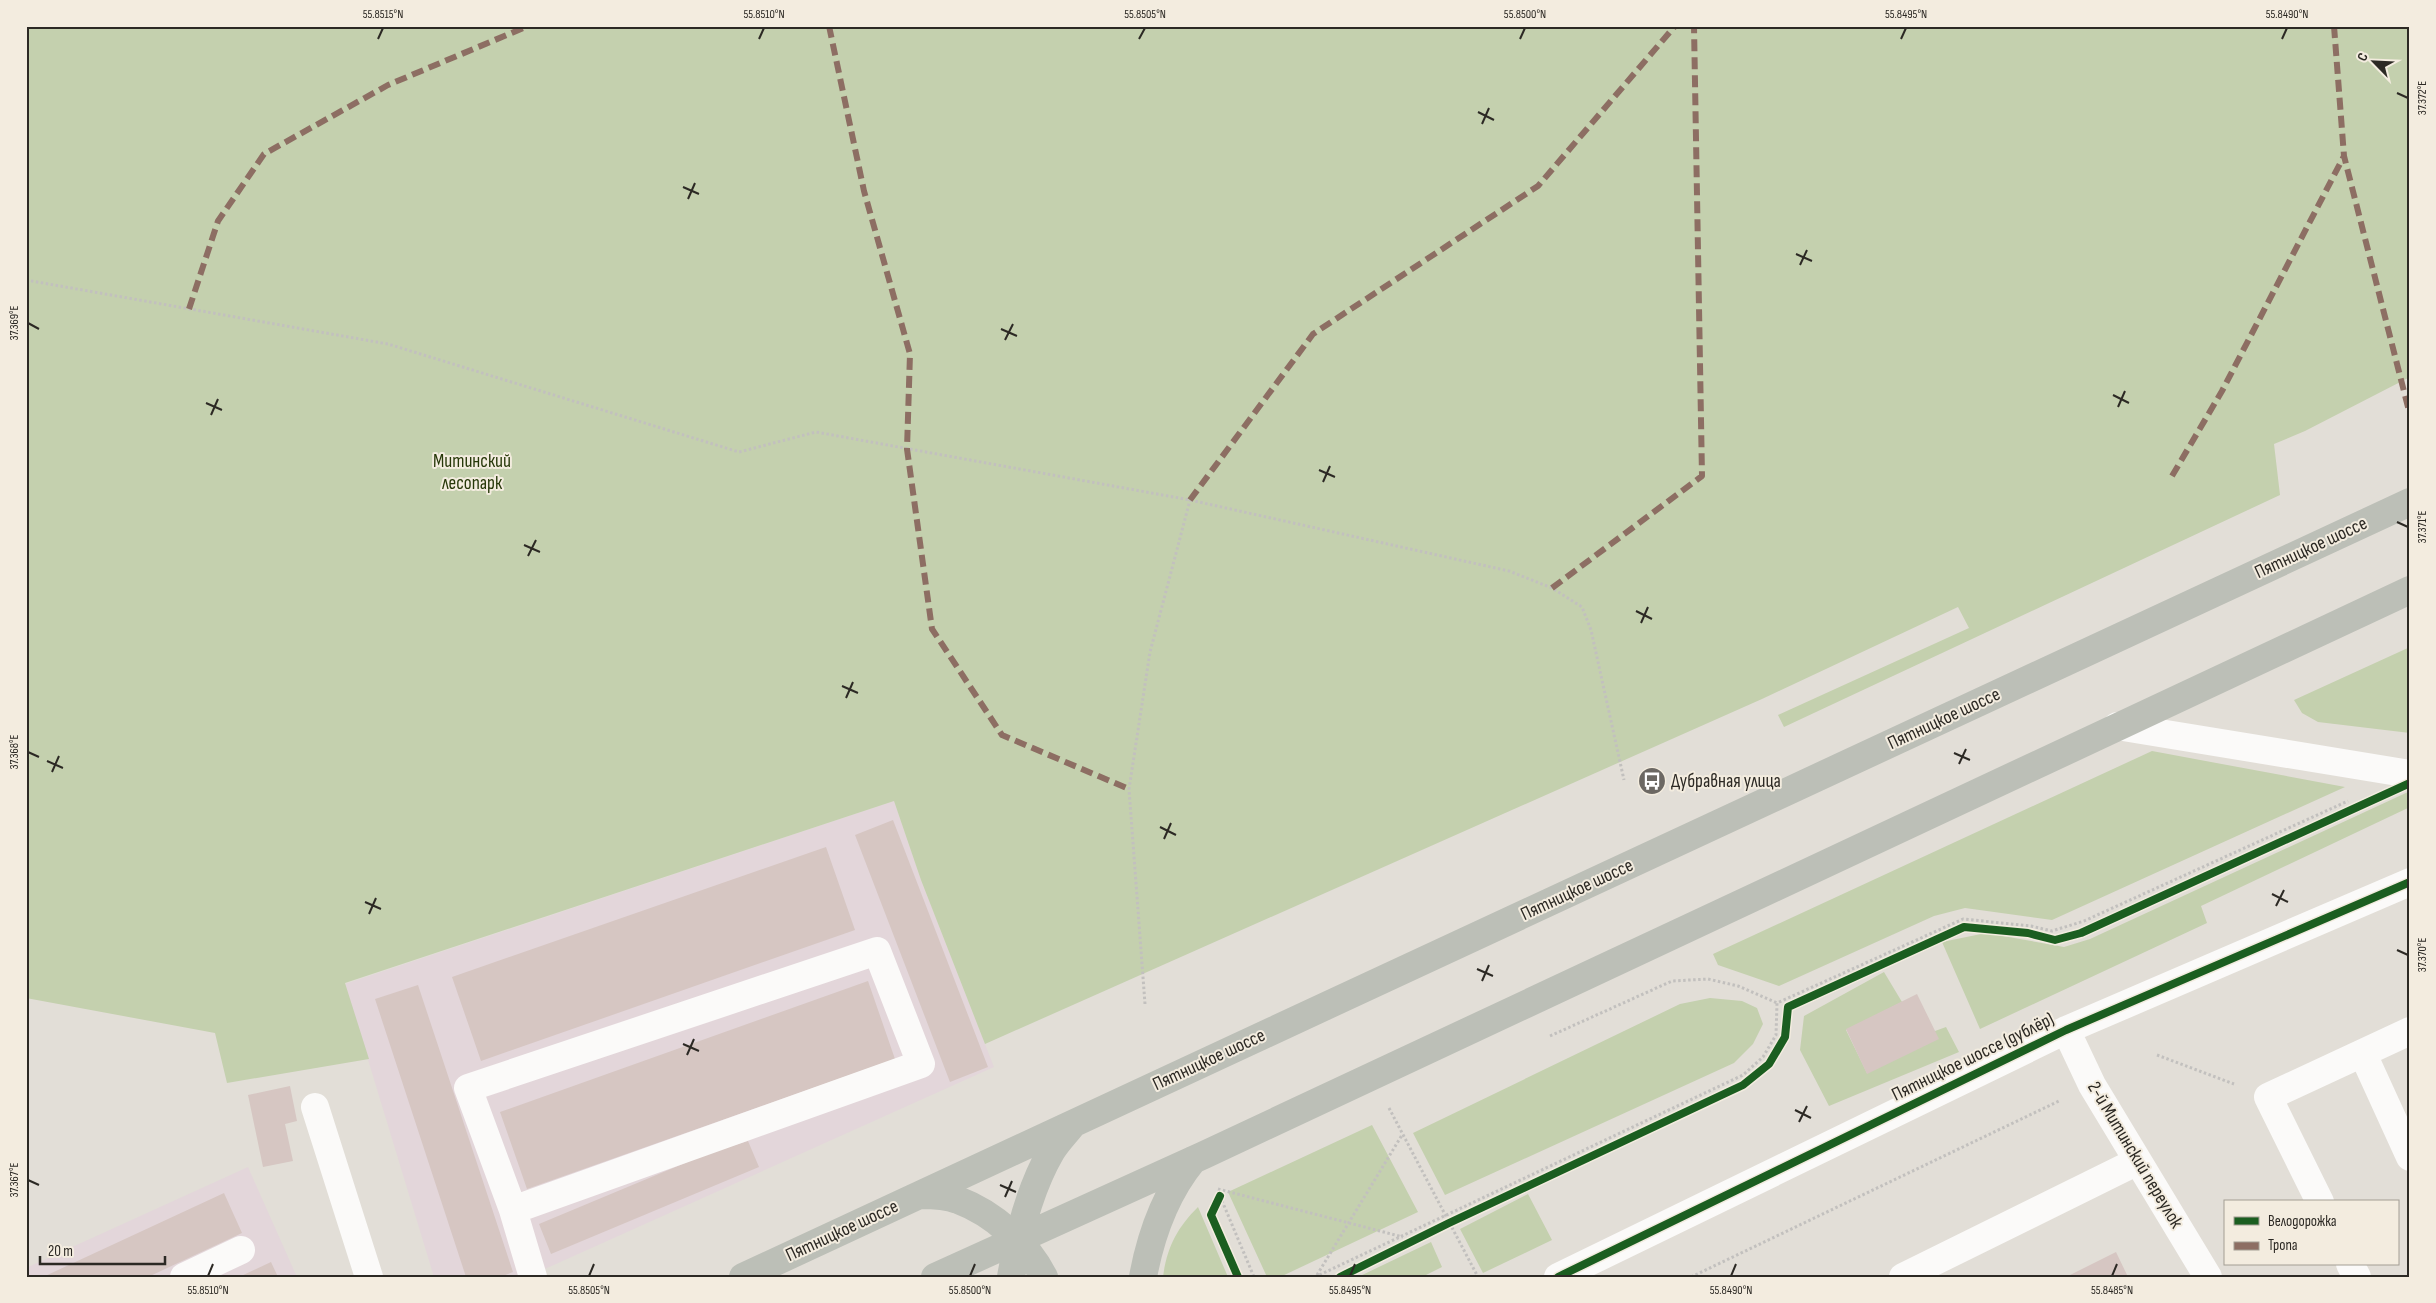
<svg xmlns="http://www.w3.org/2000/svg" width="2436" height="1303" font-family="'Sofia Sans Condensed',sans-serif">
  <rect width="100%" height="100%" fill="#e2ded7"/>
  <path fill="#e3d6da" d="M894,801l27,79 73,187 -467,210h-93l-89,-293z
    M248,1167l49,110h-271v-9z"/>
  <path fill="#c4d0ae" d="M26,26h2384v351l-105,54 -31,13 6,51 -496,232 -6,-12 191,-87 -11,-21 -196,92 -777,345 -64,-164 -27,-79 -549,182 24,76 -142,24 -12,-50 -189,-35z
    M2410,647v86l-92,-11 -16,-9 -8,-13z
    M2152,751l193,36 -293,133 -87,-12 -31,8 -155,70 -61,-21 -5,-11z
    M2408,792l2,15 -209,99 6,17 -227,106 -38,-87 44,-9 78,14 26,-8z
    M1884,972l18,30 -56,28 21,43 68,-42 11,-4 13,25 -130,54 -29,-56 4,-34z
    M1710,998l32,3 15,7 6,16 -10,20 -19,19 -289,132 -32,-62 267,-129z
    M1372,1125l46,87 -138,65h-13l-39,-85z
    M1528,1194l24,46 -69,33 -23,-44z
    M1198,1207l30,70h-65c4,-30 14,-49 35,-70z
    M1431,1242l11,25 -20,10h-64z"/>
  <path fill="#d6c6c2" d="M893,820l95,247 -38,15 -95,-247z
    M826,847l29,83 -374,131 -29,-84z
    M868,981l27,78 -368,130 -27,-77z
    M418,985l95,287 -13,5h-34l-91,-278z
    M1917,994l22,45 -72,35 -21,-45z
    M290,1086l7,35 -12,3 8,37 -30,6 -15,-72z
    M748,1141l11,26 -208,87 -12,-30 170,-71z
    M224,1193l18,40 -94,44h-105z
    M2116,1252l12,25h-62z
    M271,1262l7,15h-39z"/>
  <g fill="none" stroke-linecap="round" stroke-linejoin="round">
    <path stroke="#c2c0be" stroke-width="3" stroke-dasharray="2.5 2.5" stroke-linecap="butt" d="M26,280l362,64 351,108 77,-20 374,68 319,71 43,17 30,19 9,23 33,150
      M1145,1004l-16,-215 21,-137 40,-152
      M1550,1036l122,-55 36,-2 30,7 39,17
      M2157,1055l77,29
      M1389,1108l89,169
      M1218,1189l185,48
      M1220,1196l34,81
      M1317,1275l85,-140
      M1315,1277l428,-202 20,-18 13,-22 1,-32 186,-84 68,7 21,5 32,-10 264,-120
      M1691,1277l368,-176"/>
    <path stroke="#fbfaf9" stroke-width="28" d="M2117,726l293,48
      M2066,1030l26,55 116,192
      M2363,1054l47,103
      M315,1107l54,170
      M2320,1202l-52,-105 142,-66
      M513,1210l408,-146 -44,-113 -409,137 45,122 20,67
      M2350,1264l7,13
      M184,1277l57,-27
      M1558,1277l508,-247 344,-148
      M1903,1277l235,-116"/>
    <path stroke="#bcbfb7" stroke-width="28" d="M920,1195c12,0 26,0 38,5 37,14 68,43 86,77
      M743,1277l1667,-775
      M935,1277l269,-122 1206,-565
      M1011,1277c7,-41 19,-89 40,-125 6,-10 15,-19 22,-28
      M1143,1277c8,-43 22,-83 50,-117"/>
    <path stroke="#8d6e63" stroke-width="6" stroke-dasharray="12 6" stroke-linecap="butt" d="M829,26l35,165 46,163 -3,95 25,180 70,106 127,54
      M2334,26l10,130 65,255
      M189,309l29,-88 46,-67 124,-69 140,-59
      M2172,476l50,-85 122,-235
      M1190,500l123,-166 225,-148 137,-160
      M1552,588l150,-112 -8,-450"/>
    <g stroke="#f3ecdf" stroke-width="11">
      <path id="cycleway" d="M1220,1196l-9,19 27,62
        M1340,1277l109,-54 294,-138 26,-21 16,-27 3,-30 176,-80 64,6 27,7 26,-7 329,-150
        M1558,1277l508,-247 344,-148"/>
    </g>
    <use href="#cycleway" stroke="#1b5e20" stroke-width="8"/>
  </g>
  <path fill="none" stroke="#2c2924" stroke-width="2" d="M378,39l5,-11M759,39l5,-11M1139,39l6,-11M1520,39l5,-11M1901,39l5,-11M2282,39l5,-11M2397,93l11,5M1478,112l16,8M1482,124l7,-16M683,187l16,7M688,199l7,-16M1796,254l16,7M1800,265l7,-15M28,323l11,6M1001,329l16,7M1005,340l8,-16M2113,395l16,8M206,403l16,7M2118,407l7,-16M211,415l7,-16M1319,470l16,7M1323,482l7,-16M2397,522l11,5M524,545l16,7M528,556l8,-16M1636,611l16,8M1641,623l7,-16M842,686l16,7M846,698l7,-16M28,752l11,5M1954,753l16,7M47,761l16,7M1959,764l7,-15M52,772l7,-16M1160,827l16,8M1164,839l7,-16M2272,894l16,8M365,902l16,7M2276,906l8,-16M369,914l7,-16M2397,950l11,5M1477,969l16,7M1482,981l7,-16M683,1044l16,7M687,1055l7,-16M1795,1110l16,8M1799,1122l8,-16M28,1180l11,5M1000,1185l16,7M1005,1197l7,-16M208,1276l5,-12M589,1276l5,-12M970,1276l5,-12M1350,1276l5,-12M1731,1276l5,-12M2112,1276l5,-12"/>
  <defs>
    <g id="bus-disc" transform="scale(1.4375)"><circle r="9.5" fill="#6c6863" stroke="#f3ecdf"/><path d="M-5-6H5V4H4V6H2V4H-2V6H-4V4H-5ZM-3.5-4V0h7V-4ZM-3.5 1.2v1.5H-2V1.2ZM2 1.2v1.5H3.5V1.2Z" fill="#fff"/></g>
  </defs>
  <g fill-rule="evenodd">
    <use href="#bus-disc" x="1652" y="781"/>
  </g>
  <g text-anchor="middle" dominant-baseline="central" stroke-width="4" stroke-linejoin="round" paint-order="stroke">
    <g font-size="19" fill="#273809" stroke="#f3ecdf">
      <text x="472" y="461">Митинский<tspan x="472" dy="22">лесопарк</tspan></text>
    </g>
    <g font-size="19" fill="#2c2924" stroke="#f3ecdf">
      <text transform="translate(2311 548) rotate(-25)">Пятницкое шоссе</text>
      <text transform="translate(1944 719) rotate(-25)">Пятницкое шоссе</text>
      <text transform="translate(1577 890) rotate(-25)">Пятницкое шоссе</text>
      <text transform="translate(1973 1057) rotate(-26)">Пятницкое шоссе (дублёр)</text>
      <text transform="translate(1209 1060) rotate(-25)">Пятницкое шоссе</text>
      <text transform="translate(2135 1155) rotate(59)">2-й Митинский переулок</text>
      <text transform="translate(842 1231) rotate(-25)">Пятницкое шоссе</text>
    </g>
    <g font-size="19" fill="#2c2924" stroke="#f3ecdf" text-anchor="start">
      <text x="1671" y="781">Дубравная улица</text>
    </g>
  </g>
  <rect width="2436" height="1303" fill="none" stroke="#f3ecdf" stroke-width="55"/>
  <rect x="2224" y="1200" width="175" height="65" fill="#f3ecdf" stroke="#a39e94"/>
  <rect x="2234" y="1217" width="25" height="8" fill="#1b5e20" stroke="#a39e94"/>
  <text x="2268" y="1226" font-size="15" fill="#2c2924">Велодорожка</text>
  <rect x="2234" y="1242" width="25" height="8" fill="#8d6e63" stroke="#a39e94"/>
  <text x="2268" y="1250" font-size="15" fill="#2c2924">Тропа</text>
  <g transform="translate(2374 62) rotate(294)" stroke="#f3ecdf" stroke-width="4" paint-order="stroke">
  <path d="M0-4L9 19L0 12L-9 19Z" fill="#2c2924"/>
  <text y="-8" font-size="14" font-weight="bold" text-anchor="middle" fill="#2c2924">С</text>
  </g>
  <path d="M40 1256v8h125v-8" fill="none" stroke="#2c2924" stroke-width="2.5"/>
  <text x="48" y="1256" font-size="15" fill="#2c2924" stroke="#f3ecdf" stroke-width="4" paint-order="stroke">20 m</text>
  <rect x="28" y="28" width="2380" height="1248" fill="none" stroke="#2c2924" stroke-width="2"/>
  <g font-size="12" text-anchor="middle" fill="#2c2924">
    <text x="383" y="18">55.8515°N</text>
    <text x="764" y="18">55.8510°N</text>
    <text x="1145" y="18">55.8505°N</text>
    <text x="1525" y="18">55.8500°N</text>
    <text x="1906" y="18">55.8495°N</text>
    <text x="2287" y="18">55.8490°N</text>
    <text transform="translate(2422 98) rotate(-90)" y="4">37.372°E</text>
    <text transform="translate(14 323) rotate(-90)" y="4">37.369°E</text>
    <text transform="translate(2422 527) rotate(-90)" y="4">37.371°E</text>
    <text transform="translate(14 752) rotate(-90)" y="4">37.368°E</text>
    <text transform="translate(2422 955) rotate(-90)" y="4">37.370°E</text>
    <text transform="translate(14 1180) rotate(-90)" y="4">37.367°E</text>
    <text x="208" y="1294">55.8510°N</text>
    <text x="589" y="1294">55.8505°N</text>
    <text x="970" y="1294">55.8500°N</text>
    <text x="1350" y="1294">55.8495°N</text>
    <text x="1731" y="1294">55.8490°N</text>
    <text x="2112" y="1294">55.8485°N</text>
  </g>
</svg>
